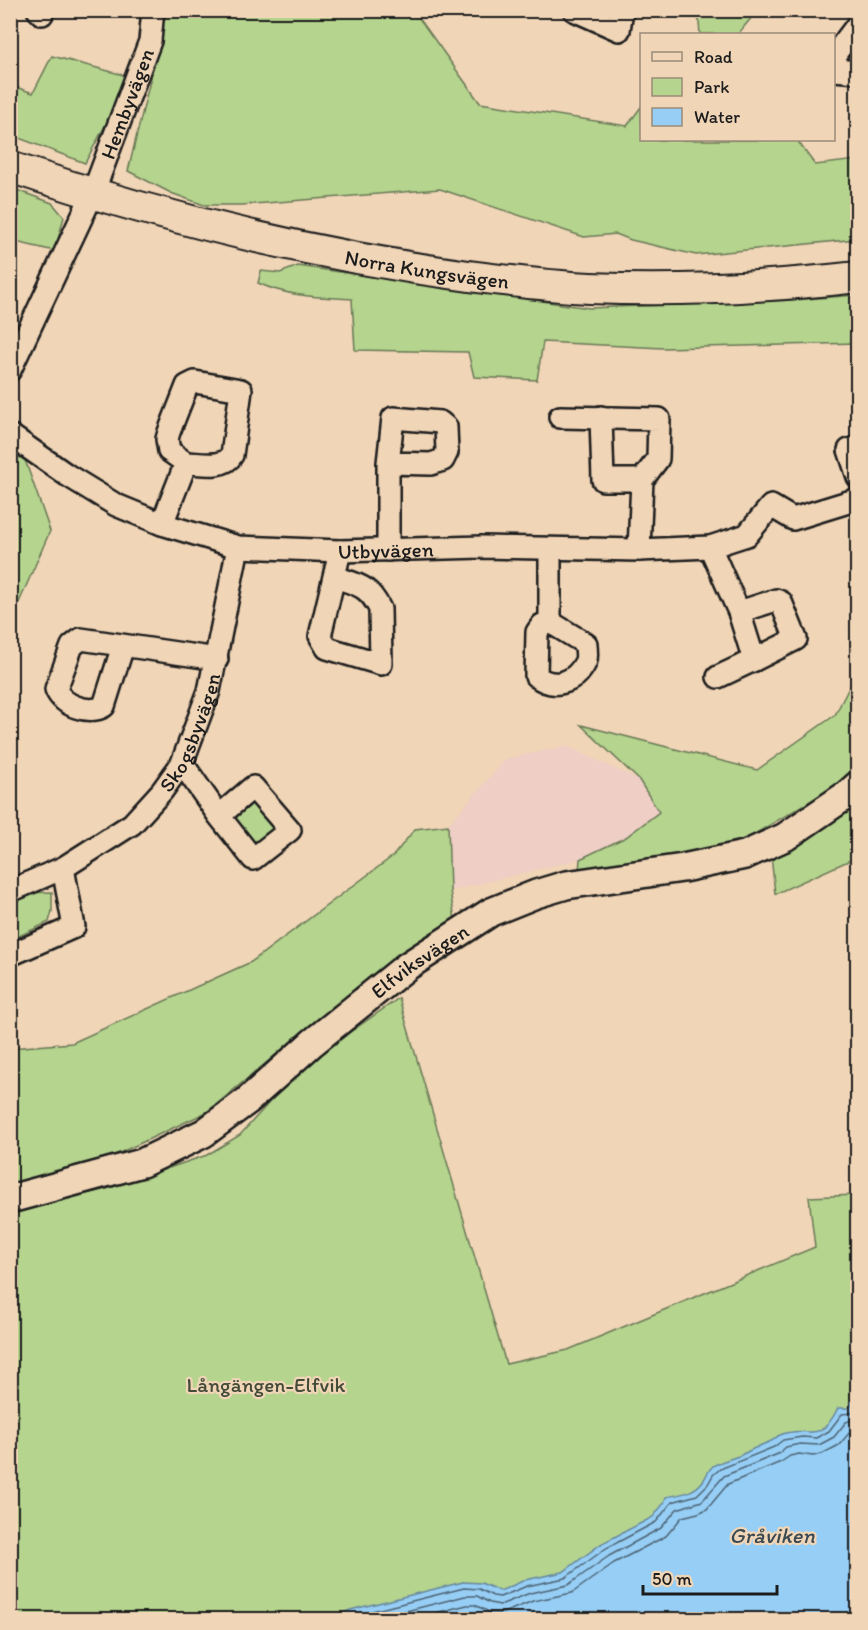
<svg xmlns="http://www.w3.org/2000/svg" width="868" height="1630" font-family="Itim,sans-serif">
  <rect width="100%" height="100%" fill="#f0d5b7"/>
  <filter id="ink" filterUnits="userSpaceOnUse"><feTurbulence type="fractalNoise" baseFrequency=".0167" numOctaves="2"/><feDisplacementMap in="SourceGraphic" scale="12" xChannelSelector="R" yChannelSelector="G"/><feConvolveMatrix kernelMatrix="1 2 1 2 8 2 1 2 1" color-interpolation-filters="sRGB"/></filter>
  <g filter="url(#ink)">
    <path fill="#eecec5" d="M566,746l73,34 20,32 -33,25 -46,22 -130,32 -2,-66 58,-66z"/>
    <path fill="#b5d48e" stroke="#687855" stroke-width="1.5" d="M164,11h250l66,92 147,23 14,-19 1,33h155l18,25 42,-5v79l-161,16 -65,-15 -15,-6 -32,3 -144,-48 -198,16h-38l-33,-12 -43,-22 30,-123z
      M698,11v-1l59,1 -19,23h-38z
      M52,56l79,21 -46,86 -74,-28 -1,-50 23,8z
      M11,188l41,15 12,14 -9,34 -44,-10z
      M298,266l291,42 205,-8 63,-5v48l-194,5 -120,-6 -6,38 -63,-3 -6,-25 -113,-2 -3,-51c-33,-2 -63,-2 -94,-16l3,-12 19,2z
      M11,451l14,9 25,71 -39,90z
      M857,672v95l-14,15 -97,57 -65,18 -102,14 1,-12 46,-22 33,-25 -20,-32 -58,-55 176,45 78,-55z
      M857,792v65l-82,37 -4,-39z
      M253,799l24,24 -1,9 -14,15 -11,-1 -22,-26z
      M448,825l2,66 6,34 -154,108 -95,79 -109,51 -87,23v-138l61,-5 179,-81 142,-106 22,-27z
      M52,892v19l-3,11 -34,16h-4l-1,-40 17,-5z
      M399,998l107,366 62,-14 247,-103 -6,-50 48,-2v424l-846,1v-408l96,-23 100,-34 33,-20 63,-70z"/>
    <path fill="#96cef5" stroke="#65879e" stroke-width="1.5" d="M854,1399h4l-1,220h-529l22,-9 113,-28 18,1 19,8 25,-11 38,-8 38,-28 52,-27 11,-14 2,-6c14,-3 27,-3 37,-16 4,-5 4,-10 10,-15 8,-5 17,-7 26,-10 10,-5 19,-10 30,-14 5,-1 7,-6 11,-7 29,-12 38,13 58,-27h10l3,-3v-5z"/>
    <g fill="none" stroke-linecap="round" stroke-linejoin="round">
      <path stroke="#4d6373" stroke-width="1.5" d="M345,1620l7,-4 112,-28 15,1 14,7 7,1 27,-11 38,-8 40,-29 51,-27 16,-20 25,-7 11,-11 5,-9 7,-6 54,-22 9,-7 19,-3 14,1 13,-7 13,-17 10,-1 6,-8
        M371,1620l94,-24h12l13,7 10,2 30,-12 38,-8 41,-29 52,-28 16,-19 25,-8 22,-25 54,-22 8,-7 14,-3 19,1 15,-8 12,-15 12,-4
        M407,1620l60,-15h8l16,8h12l30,-12 39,-8 42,-30 52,-27 16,-19 16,-4 9,-4 21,-25 53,-22 9,-6 9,-2 14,2 9,-2 17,-9 12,-14 7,-2"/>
      <g stroke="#1c1c1c" stroke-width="26">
        <g id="minor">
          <path d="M38,10l4,4"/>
          <path d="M574,10l45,20 3,-20"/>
          <path d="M858,24l-22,29 -2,17 24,2"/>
          <path id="s1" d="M10,370l83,-177 57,-152 3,-31"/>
          <path d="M560,417l99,2 -1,40 -16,21 -3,70"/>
          <path d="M601,417l2,63h39"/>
          <path id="s2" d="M10,435l57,40 49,30 46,19 76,23 102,4 142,-4 157,3 71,-3 37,-12 24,-29 22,13 65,-20"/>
          <path d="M858,447l-9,3 9,27"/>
          <path d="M388,463l43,1 12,-4 4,-8 -1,-25 -6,-5 -47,-4 -5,45v87"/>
          <path d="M162,524l24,-61 -17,-12 -2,-12 2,-7 18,-46 8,-4 46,8 -9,65c-8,14 -32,8 -46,8"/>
          <path d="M710,547l29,65 15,48 42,-21 -15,-37 -5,-2 -37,12"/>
          <path d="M550,549v73l-8,3 -5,7 -1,44c18,14 39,7 49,-13 3,-5 1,-13 1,-19l-36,-22"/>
          <path d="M335,577c23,8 33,8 45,32l1,55 -54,-16 -7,-12 20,-85"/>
          <path d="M123,646l-19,60c-14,9 -42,0 -48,-17l16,-43 9,-7 136,20"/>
          <path d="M718,677l36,-17"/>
          <path d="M182,763l37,53 34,43 37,-29 -37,-43 -34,29"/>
          <path id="s3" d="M10,891l53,-23 69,-44 30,-33 20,-28 27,-72 29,-144"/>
          <path d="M10,955l64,-28 -11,-59"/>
        </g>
      </g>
      <g stroke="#1c1c1c" stroke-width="32">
        <g id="tertiary">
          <path id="s4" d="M10,1199l132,-36 62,-30 43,-32 65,-58 94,-76 85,-55 45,-18 30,-9 117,-17 62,-13 40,-18 63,-43 10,-9"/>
        </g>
      </g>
      <g stroke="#1c1c1c" stroke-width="34">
        <g id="secondary">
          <path id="s5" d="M10,167c149,50 303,88 459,109 40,5 81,10 121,12 90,4 179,-1 268,-11"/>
        </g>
      </g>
      <use href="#minor" stroke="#f0d5b7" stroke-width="21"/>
      <use href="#tertiary" stroke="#f0d5b7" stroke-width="27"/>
      <use href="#secondary" stroke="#f0d5b7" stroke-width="30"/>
    </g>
  </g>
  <g text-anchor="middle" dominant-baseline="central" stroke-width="4.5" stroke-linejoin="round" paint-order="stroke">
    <g font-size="21" fill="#1c1c1c" stroke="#f0d5b7">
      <text stroke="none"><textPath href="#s1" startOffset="291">Hembyvägen</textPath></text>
      <text stroke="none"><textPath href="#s5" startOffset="430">Norra Kungsvägen</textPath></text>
      <text stroke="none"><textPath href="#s2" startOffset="404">Utbyvägen</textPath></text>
      <text stroke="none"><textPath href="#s3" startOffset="250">Skogsbyvägen</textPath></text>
      <text stroke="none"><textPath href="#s4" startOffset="482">Elfviksvägen</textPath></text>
    </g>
    <g font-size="21" fill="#424a38" stroke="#f0d5b7">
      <text x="266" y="1384">Långängen-Elfvik</text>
    </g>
    <g font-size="22" font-style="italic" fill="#3a4852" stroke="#f0d5b7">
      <text x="772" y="1535">Gråviken</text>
    </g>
  </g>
  <rect width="868" height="1630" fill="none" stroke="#f0d5b7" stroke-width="36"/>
  <rect x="18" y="18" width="832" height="1594" fill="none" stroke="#1c1c1c" stroke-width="2" filter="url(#ink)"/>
  <rect x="640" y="33" width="195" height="108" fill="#f0d5b7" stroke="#9b8b79" stroke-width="1.5"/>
  <rect x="652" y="52" width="30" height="9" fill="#f0d5b7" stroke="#9b8b79" stroke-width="1.5"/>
  <text x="694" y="63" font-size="18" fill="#1c1c1c">Road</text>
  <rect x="652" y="78" width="30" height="18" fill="#b5d48e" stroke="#9b8b79" stroke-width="1.5"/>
  <text x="694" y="93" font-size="18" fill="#1c1c1c">Park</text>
  <rect x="652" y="108" width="30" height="18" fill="#96cef5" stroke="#9b8b79" stroke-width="1.5"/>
  <text x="694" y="123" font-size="18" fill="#1c1c1c">Water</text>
  <path d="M643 1585v9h134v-9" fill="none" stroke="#1c1c1c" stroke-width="3"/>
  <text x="652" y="1585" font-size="18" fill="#1c1c1c" stroke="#f0d5b7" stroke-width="4.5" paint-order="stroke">50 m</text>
</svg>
